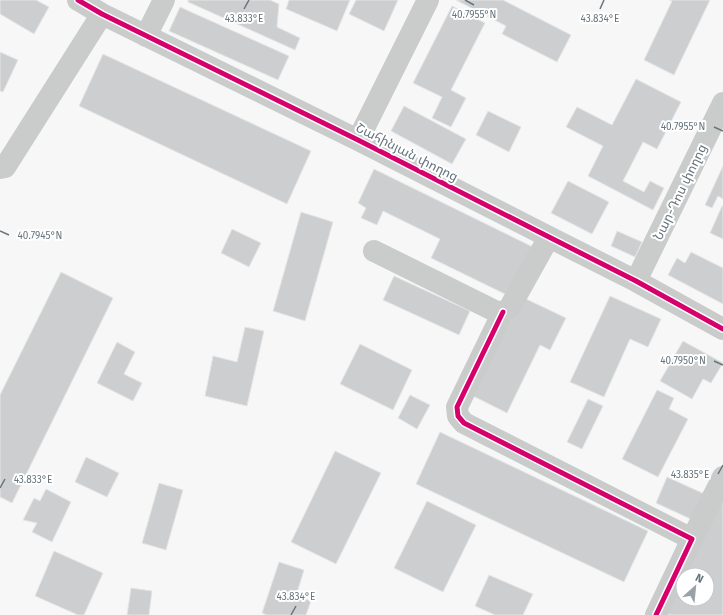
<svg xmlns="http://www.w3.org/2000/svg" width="723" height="615" font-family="'Fira Sans','Noto Sans Armenian',sans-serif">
  <rect width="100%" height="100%" fill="#f7f7f7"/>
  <path fill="#cccecf" stroke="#e6e6e6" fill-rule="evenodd" d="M0,0h36l13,7 -15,27 -34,-20z
    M188,0h82l9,4 -2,23 23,11 -5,12 -107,-48z
    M289,0h61l-13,31 -51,-22z
    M356,0h42l-14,31 -35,-17z
    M456,0h47l68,35 -14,27 -55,-28 4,-8z
    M669,0h41l-36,75 -30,-15 28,-59z
    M452,6l33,17 -34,67 15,8 -15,29 -19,-9 10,-21 -29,-14z
    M180,7l109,49 -11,24 -109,-49z
    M0,52l18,8 -15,32 -3,-1z
    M103,54l208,97 -24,53 -208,-98z
    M636,79l45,23 -24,47 -14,-7 -20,39 21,11 6,-11 14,7 -11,22 -65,-34 15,-30 -37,-19 11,-20 35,18z
    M404,106l62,33 -14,25 -61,-33z
    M488,111l33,16 -12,25 -33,-17z
    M723,166v33l-5,-3 -6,12 -7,-3z
    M374,169l161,79 -24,49 -80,-39 9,-19 -57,-28 -6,14 -16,-7 5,-10 -8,-5z
    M568,181l41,21 -17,32 -41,-21z
    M722,206h1v33l-13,-6z
    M301,212l32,10 -28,99 -32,-10z
    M232,229l29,14 -12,24 -28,-14z
    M617,231l25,11 -7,15 -24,-11z
    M691,252l32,16v36l-55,-29 9,-17 8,5z
    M61,272l52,26 -101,205 -12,-6v-102z
    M394,276l76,35 -11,24 -76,-35z
    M610,296l51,23 -13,28 -18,-8 -26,58 -34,-15z
    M522,297l44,21 -16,32 -10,-5 -33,68 -34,-17z
    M245,327l19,4 -17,75 -42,-10 8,-40 24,6z
    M683,341l40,22 -12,20 -8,-4 -11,20 -32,-18z
    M117,342l18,10 -11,22 18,9 -9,18 -36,-18z
    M360,344l52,26 -19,40 -53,-26z
    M657,390l17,8 -5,11 19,10 -30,58 -36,-18z
    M410,395l20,10 -13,24 -19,-11z
    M588,399l15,7 -21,43 -15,-7z
    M440,432l208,99 -24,51 -208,-98z
    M335,451l46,22 -45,91 -45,-22z
    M86,457l33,16 -12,24 -32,-15z
    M667,477l42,19 -12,26 -41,-19z
    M159,483l24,7 -17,60 -24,-7z
    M723,487v128h-52l-9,-4zM683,575h24v24h-24z
    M46,489l25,13 -19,40 -20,-10 5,-9 -14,-3 11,-22 6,3z
    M427,501l49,24 -33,67 -49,-24z
    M54,551l49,22 -19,42h-6l-43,-19z
    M279,562l25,8 -8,26 15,5 -5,14h-39l-5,-2z
    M489,575l44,19 -10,21h-28l-20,-9z
    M131,588l21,3 -3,24h-22z"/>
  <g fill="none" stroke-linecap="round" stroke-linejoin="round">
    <path stroke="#cacccc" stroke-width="22" d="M78,0l24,14 256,126 191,97 87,44 87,48
      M146,36l18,-36
      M358,140l70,-140
      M0,168l5,-1 97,-153
      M374,251l123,61c6,0 9,-1 13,-5l39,-70
      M636,281l87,-178
      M503,312l-46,95 1,9 6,7 228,116 -36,76
      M692,539l31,-62"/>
    <g stroke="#fff" stroke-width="8">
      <path id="cycleway" d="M78,0l24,14 256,126 191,97 87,44 87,48
        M503,312l-46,95 1,9 6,7 228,116 -36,76"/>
    </g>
    <use href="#cycleway" stroke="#d6006c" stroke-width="5"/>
  </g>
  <path fill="none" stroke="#66757e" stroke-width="1.5" d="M465,0l9,5M244,9l5,-9M600,9l4,-9M714,127l9,4M0,231l9,4M714,361l9,4M718,474l5,-9M0,488l5,-9M291,615l5,-9"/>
  <g text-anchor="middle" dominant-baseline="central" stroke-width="4" stroke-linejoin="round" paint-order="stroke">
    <g font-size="13" fill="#66757e" stroke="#fff">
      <text transform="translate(407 152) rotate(27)">Շահինյան փողոց</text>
      <text transform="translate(680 192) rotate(-64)">Նար-Դոս փողոց</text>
    </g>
  </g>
  <g font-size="10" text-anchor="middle" fill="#66757e" stroke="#fff" stroke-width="4" stroke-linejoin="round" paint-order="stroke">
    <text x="474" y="18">40.7955°N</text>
    <text x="244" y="22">43.833°E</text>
    <text x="600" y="22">43.834°E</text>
    <text x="683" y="130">40.7955°N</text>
    <text x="40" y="239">40.7945°N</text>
    <text x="683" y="364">40.7950°N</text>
    <text x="690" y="478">43.835°E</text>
    <text x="33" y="483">43.833°E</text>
    <text x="296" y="600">43.834°E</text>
  </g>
  <g transform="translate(695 587) rotate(27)"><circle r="19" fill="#ffffff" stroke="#c2c8cb"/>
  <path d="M0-3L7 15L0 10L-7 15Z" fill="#99a2a8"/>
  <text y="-6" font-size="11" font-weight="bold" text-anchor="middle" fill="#66757e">N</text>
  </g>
</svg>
